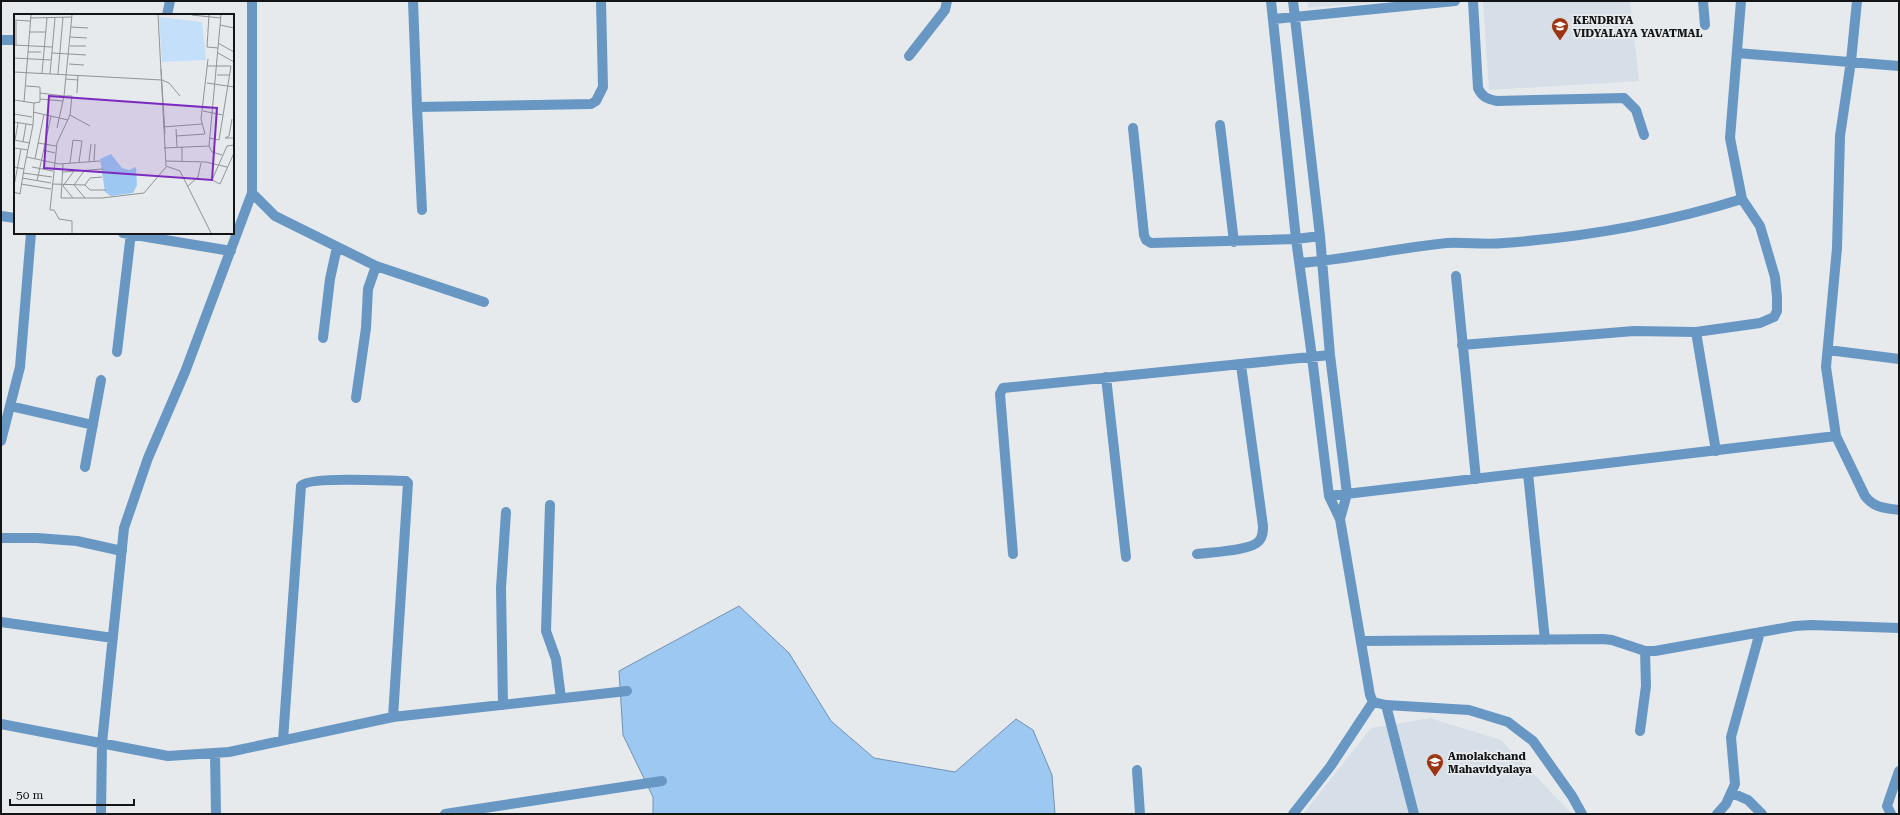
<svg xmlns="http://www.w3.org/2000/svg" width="1900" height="815" font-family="'Roboto Serif',serif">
  <rect width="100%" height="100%" fill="#e6eaed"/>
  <path fill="#d6dfe8" d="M1307,1h84l-83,7z
    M1483,1h147l9,80 -150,9z
    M1430,718l71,22 71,74h-269l68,-86z"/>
  <path fill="#9cc8f2" stroke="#7392b0" d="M739,606l50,47 42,68 43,37 81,14 61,-53 17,11 19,45 3,39h-402v-17l-30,-62 -4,-64z"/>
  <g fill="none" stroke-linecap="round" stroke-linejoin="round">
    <path stroke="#6897c3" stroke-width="10" d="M413,1l4,106 174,-3 5,-3 7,-14 -2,-86
      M1271,1l25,238 16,118 17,139 11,23 30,176 3,7 13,3 83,5 39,12 25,19 39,55 10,18
      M1293,1l27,235 10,119 17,139 -7,25
      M1473,1l5,87c4,9 9,11 19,13l127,-3 12,12 8,25
      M1703,1l2,24
      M167,15l3,-14
      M1274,19l181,-18
      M1,40h14
      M1737,53l162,13
      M909,56l36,-46 2,-9
      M417,107l5,103
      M1220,125l14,117
      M1133,128l11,107 2,5 5,3 145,-4 24,-3
      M252,193l23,23 101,50 108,36
      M1,216l14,2
      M123,233l108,18
      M1300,263c49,-4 98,-15 147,-20 19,-1 38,2 57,0 82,-6 161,-20 238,-44
      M1456,276l20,203
      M1696,332l20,119
      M323,338l7,-59 7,-32
      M1462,345l172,-14 62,1 64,-9 14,-6 3,-6v-14l-2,-20 -15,-51 -18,-27 -12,-61 11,-137
      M1828,350l71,9
      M117,352l14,-119
      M1106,377l20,180
      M356,398l10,-70 2,-39 8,-23
      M10,406l83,19
      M1836,436l29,60c9,12 20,12 34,14
      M1,441l19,-74 11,-134
      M85,467l16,-87
      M1528,473l17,167
      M1329,496l507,-60 -10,-69 11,-119 3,-112 11,-75 6,-60
      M550,505l-4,126 10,28 5,39
      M1,538h36l40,3 45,10
      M1013,554l-13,-160 3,-6 327,-33
      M1197,554c14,-2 54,-3 62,-13 4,-4 4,-10 4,-15l-22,-161
      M1,622l112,16
      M1362,641l241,-2 9,1 33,11h10l140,-25 16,-1 88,3
      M503,705l-2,-117 5,-76
      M1386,705l28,109
      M1,724l167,32 61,-4 164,-35 234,-26
      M1640,731l6,-45 -1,-35
      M283,740l18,-254c7,-10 89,-5 105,-5l2,2 -15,234
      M215,753l1,61
      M1137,770l3,44
      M1732,793l16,7 14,14
      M101,814l1,-71 22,-215 24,-70 37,-86 67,-179v-192
      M445,814l217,-33
      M1293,814l37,-47 43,-65
      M1717,814l9,-10 9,-20 -4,-47 29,-105
      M1891,814l-4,-8 12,-35"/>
  </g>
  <defs>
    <g id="school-pin" transform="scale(0.9)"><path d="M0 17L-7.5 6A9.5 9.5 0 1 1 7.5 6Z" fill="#9c3512" stroke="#e6eaed"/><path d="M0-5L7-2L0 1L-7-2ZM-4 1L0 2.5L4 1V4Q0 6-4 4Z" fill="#fff"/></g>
    <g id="university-pin" transform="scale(0.9)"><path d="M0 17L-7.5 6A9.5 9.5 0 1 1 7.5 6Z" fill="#9c3512" stroke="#e6eaed"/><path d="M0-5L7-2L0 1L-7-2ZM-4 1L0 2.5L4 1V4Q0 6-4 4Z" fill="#fff"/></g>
  </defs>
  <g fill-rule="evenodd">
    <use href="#school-pin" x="1560" y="26"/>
    <use href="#university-pin" x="1435" y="762"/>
  </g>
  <g text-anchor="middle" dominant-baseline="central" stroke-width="4" stroke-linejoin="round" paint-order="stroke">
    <g font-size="11" font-weight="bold" fill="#131415" stroke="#e6eaed" text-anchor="start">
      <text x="1573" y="20">KENDRIYA<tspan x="1573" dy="13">VIDYALAYA YAVATMAL</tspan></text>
      <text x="1448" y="756">Amolakchand<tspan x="1448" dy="13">Mahavidyalaya</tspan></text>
    </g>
  </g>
  <g transform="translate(14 14)">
    <rect width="220" height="220" fill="#e6eaed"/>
    <path d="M145,3l43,5 4,38 -44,2z" fill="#c4dff9"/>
    <path d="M97,140l11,14 7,2 7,-3 1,18 -4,8 -22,3 -6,-4 -5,-33z" fill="#9cc8f2"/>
    <path fill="none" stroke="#929497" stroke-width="1" d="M144,1l8,151 14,5 31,62M178,1l29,3M195,1l-2,32 11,1M16,4l42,-1M0,6l16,1M206,11l14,3M57,13l17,1M15,18h17M56,23l17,1M204,29l16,9M0,31l38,2M2,31v-24M56,32h16M14,38h13M38,39l34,2M204,39l16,9M0,44l37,2M55,50l15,1M193,52h24l-12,74 -10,-2M147,55l4,65M0,58l148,8 7,3 11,13M28,59l5,-55M36,60l5,-56M44,60l5,-57M203,61h13M52,65l12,1M193,69l27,4M12,72l14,1v15l-6,1M26,79l24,3 -7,32M63,79l1,-18M26,85l23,2M0,86l20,3 -1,22 -9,44 -10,-2M10,88l7,-87M189,97l20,4M19,98l35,8M0,100l18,3M56,101l20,11M218,105l-3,17 -4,2h9M0,108l19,3M149,113l39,-3M162,115l1,18M162,122l29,-2 -4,-15 7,-60M0,126l16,3M1,126l3,-17M9,128l3,-18M24,129l18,3M220,131l-7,1 -15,34 8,4 14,-31M195,132l3,6 10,3M168,133v15M0,134l14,2M150,134l45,-2 12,-131M29,136l12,3M13,143l32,7 41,-3M21,145l9,-45M75,147l2,-17M80,147l1,-17M152,147l40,1 21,5M56,149l3,-23 9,1 -3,21M49,150l-2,34h41l42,-5 22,-26M18,153l21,4M70,157l-10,14 11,13M49,158l40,-3M9,159l29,4M8,164l29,5M23,167l14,-65M7,170l30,5M38,170l33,1 5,-7 12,-1M71,171l5,5h16M0,172l7,-37M174,172l10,-9 3,-14M0,178l6,2 4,-25M59,184l-10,-12 11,-15M58,219v-12l-13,-2 -5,-9h-4l7,-67 13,-28 2,-19h-8l8,-81"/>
    <path fill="#7b2cbf" fill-opacity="0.15" stroke="#7b2cbf" stroke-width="2" d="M35,82l168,12 -5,72 -168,-12z"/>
    <rect width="220" height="220" fill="none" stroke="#131415" stroke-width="2"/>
  </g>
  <rect width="1900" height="815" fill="none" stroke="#131415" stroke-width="4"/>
  <path d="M10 799v6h124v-6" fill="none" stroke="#131415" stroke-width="2"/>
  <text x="16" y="799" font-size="12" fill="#131415" stroke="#e6eaed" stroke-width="3" paint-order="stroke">50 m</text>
</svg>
